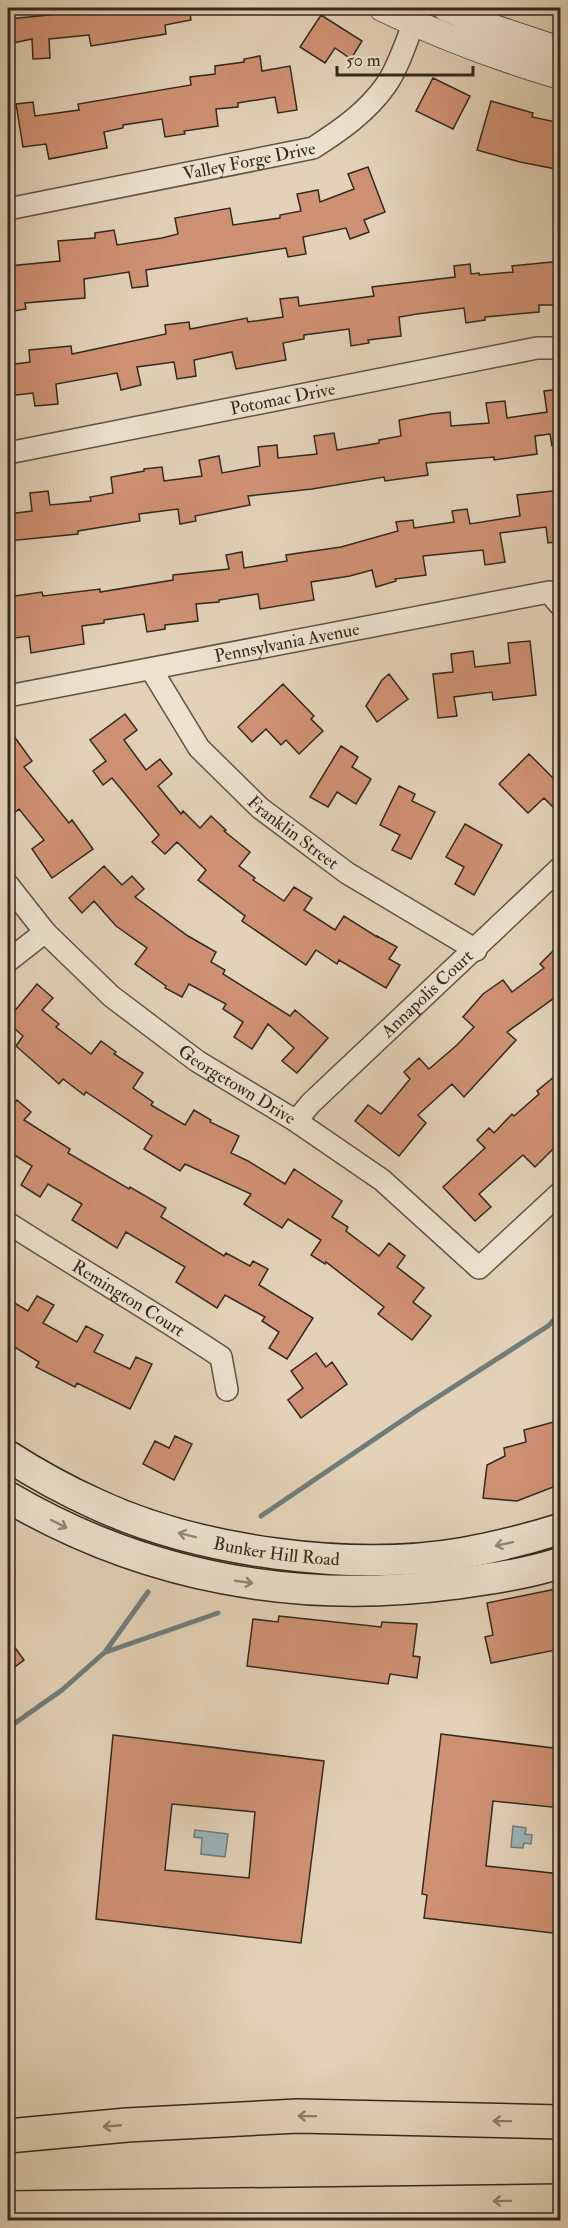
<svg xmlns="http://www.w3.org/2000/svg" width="568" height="2228" font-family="'IM FELL Double Pica',serif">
  <rect width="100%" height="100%" fill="#e3d2b7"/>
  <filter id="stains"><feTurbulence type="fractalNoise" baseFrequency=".00333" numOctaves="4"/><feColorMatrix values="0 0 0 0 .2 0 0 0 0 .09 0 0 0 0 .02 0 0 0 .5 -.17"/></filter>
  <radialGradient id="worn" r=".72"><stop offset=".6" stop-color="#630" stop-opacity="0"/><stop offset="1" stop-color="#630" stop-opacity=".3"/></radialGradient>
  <path fill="#9ab5b9" stroke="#717d7b" stroke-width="1.5" d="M513,1826l13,2 -1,6 7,1 -1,9 -7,-1 -1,5 -12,-1z
    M195,1830l33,4 -3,23 -24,-3 1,-16 -8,-1z"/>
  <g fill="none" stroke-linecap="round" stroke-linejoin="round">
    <path stroke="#717d7b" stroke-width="5" d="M261,1516l155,-105 132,-85 12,-12
      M106,1652l112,-39
      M8,1728l54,-38 43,-38 43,-60"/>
  </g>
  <path fill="#cf9173" stroke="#33291f" stroke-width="1.5" fill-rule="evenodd" d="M48,8h141l2,12 -26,5 1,9 -75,12 -2,-11 -40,4 1,19 -17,1 -1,-20 -24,5v-25l41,-4z
    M321,15l41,26 -11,18 -16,-11 -10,15 -25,-16z
    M260,56l2,15 28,-5 7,44 -19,3 -3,-16 -37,6v4l-22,2 2,17 -34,5 1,3 -20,3 -3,-18 -39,6v3l-19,4 3,16 -58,11 -3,-15 -23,3 -7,-43 17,-2 2,14 44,-6 -1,-6 113,-19 -1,-8 25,-3v-8l29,-4v-3z
    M433,78l37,18 -17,33 -37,-18z
    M491,101l42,12 -1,4 29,6v47l-41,-8 -43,-12z
    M368,167l17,45 -21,8 5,12 -19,7 -4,-11 -43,9 3,17 -18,3 -2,-9 -140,22 2,16 -16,2 -3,-16 -45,7 1,19 -60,5 1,6 -18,3v-46l52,-5 -2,-20 37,-3v-5l19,-3 3,15 45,-7 16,-4 -3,-16 55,-10 3,17 47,-7v-3l21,-4 -4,-17 21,-4 2,12 34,-13 -6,-15z
    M561,261v44h-22v7l-54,5v3l-19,3 -2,-15 -47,6 -18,3 2,19 -33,4 1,3 -18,3 -2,-17 -45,6v4l-21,4 3,17 -50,9 -4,-17 -38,8 2,16 -19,3 -3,-17 -37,5 4,18 -20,5 -4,-17 -61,11 2,20 -23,2 -2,-13 -25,3v-31l22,-3 -1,-12 42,-4 1,8 94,-20 -1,-9 24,-3 1,7 57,-11 1,4 35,-5 -3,-18 18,-2 1,9 75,-10 -2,-9 83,-10 -1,-11 16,-2 1,10 8,-1v2l34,-3 -1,-6z
    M561,389v56l-9,1 -2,-12 -15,2 2,18 -43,6v-3l-68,6 2,12 -43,6 -1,-4 -72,12 -64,7 2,9 -55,11 1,5 -16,3 -2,-15 -39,5 1,7 -62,10v3l-70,7v-27l24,-3 -2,-18 18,-2 2,14 41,-4 -1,-4 23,-4 -2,-16 33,-6v-2l18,-2 2,14 38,-5 -3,-16 20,-4 3,17 38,-7 -2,-19 19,-2 1,13 39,-4 -3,-18 20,-3 3,17 42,-7v-3l22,-4 -2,-16 32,-6 19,-2 1,14 38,-3 -3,-20 19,-2 2,17 40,-6 -3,-21z
    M561,490v51l-13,2 -2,-16 -46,6 5,29 -20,3 -2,-15 -60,6 3,19 -31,4 1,2 -20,6 -4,-17 -22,6 -39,6 3,18 -54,9 -2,-15 -39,6v2l-23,2 2,17 -33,4v4l-18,3 -3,-18 -40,6v3l-22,3 2,18 -53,9 -2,-17 -21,3v-42l34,-5 1,4 57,-7v3l73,-12v-5l56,-6 -3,-14 16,-3 2,16 43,-7 -1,-6 55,-8 57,-16 -2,-9 17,-2 1,8 40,-6 -2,-11 15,-2 3,15 50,-8 -3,-21z
    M530,641l6,54 -43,5 -1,-8 -38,5 3,19 -19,2 -5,-44 20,-2 -2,-18 22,-3 2,16 35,-4 -2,-20z
    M389,674l19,25 -31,23 -11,-16 16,-26z
    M283,684l31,32 -3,3 12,12 -24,23 -13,-14 -5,5 -15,-16 -14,13 -14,-15z
    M125,714l12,16 -13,10 22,30 14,-11 12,15 -14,12 23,28 2,-3 17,17 11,-12 15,14 -2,1 26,21 -11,14 16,12 -2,2 31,21 10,-14 18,11 -8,12 31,20 9,-14 33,21v-1l20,11 -8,12 11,6 -14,23 -47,-28 -2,4 -21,-14 -10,15 -64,-44 3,-5 -47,-36 8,-10 -29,-28 -12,12 -13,-12 7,-7 -47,-57 -9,7 -10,-14 13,-10 -16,-21z
    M8,728l24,33 -8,6 45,56 3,-3 21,29 -41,29 -20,-29 12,-9 -25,-31 -11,9z
    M341,746l17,11 -6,10 19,12 -15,25 -19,-12 -9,15 -18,-10z
    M529,754l32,32v29l-17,-17 -16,15 -29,-29z
    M399,786l16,8 -3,7 23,11 -24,47 -19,-9 8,-15 -20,-10z
    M465,824l37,21 -28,50 -19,-11 9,-17 -18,-10z
    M104,866l18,19 10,-9 12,13 -9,8 53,39 28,16 -5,10 14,8 -2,4 67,42 5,-6 33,28 -31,35 -15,-12 12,-13 -26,-24 -16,25 -18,-12 9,-15 -20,-13 3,-5 -37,-20 -7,13 -17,-9 1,-2 -31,-22 12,-16 -31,-22 -22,-25 -12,12 -13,-15z
    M561,943v50l-54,39 9,8 -52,57 -12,-13 -34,31 8,8 -27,33 -44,-35 13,-16 13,9 29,-35 -6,-7 15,-14 10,11 28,-24 17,-18 -11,-10 20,-23 20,-14 9,12 32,-24 -4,-4z
    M37,984l16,14 -11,12 17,14 -3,3 35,27 10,-13 15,11 -2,2 29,19 -10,15 20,14 -2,3 34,20 9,-15 17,10 -1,2 29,14 -8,17 17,8 37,23 9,-15 48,32 -10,16 16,10 -2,4 33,25 10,-13 16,13 -8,11 27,21 -11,14 18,14 -19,24 -34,-26 6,-7 -58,-45 -1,2 -14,-9 10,-15 -33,-21 -6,9 -38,-24 7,-10 -66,-30 -5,7 -36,-22 8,-13 -66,-44 -2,3 -21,-16 -4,5 -43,-38 7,-10 -15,-13v-4z
    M561,1071v70l-26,26 -12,-12 -44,39 12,13 -16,14 -32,-34 42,-39 -8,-8 12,-12 5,5 18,-19 2,2 25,-22 -2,-3z
    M17,1100l14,12 -7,8 46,29 -2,4 61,36 1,-2 36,21 -5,9 63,39 2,-3 24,13 3,-5 15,8 -9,16 54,33 -26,41 -18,-11 10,-16 -17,-11 3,-4 -40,-22 -8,13 -41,-26 9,-15 -59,-35 -9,16 -45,-28 10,-16 -34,-20 -8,13 -19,-12 11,-19 -24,-15v-41z
    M37,1296l17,9 -11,18 34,19 9,-16 17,9 -9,17 36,17 6,-12 16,7 -22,45 -53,-26 -2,4 -39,-20 3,-5 -31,-19v-44l20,12z
    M316,1353l10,14 6,-5 15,22 -46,34 -13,-18 15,-12 -12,-17z
    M561,1420v64l-44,17 -34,-3 4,-33 18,-9 -1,-8 22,-6 -2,-12z
    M175,1436l17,8 -18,36 -31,-16 12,-23 14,7z
    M561,1588v61l-70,14 -6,-26 8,-2 -6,-32z
    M279,1616l102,11 1,-5 35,2 -4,32 7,1 -3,21 -27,-4 -2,10 -141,-18 6,-47 25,3z
    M8,1638l16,22 -16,12z
    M441,1734l120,15v59l-68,-7 -7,65 75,8v60l-137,-16 3,-23 -5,-1z
    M113,1735l211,26 -23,182 -205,-24zM172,1804l83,8 -6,66 -84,-8z"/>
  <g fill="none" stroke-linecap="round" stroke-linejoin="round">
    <g stroke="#5f5345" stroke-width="24">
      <g id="minor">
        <path id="s1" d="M8,209l305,-61c28,-18 54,-36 73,-63 13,-18 25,-56 33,-77"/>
        <path id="s2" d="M8,453l529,-105h23"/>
        <path id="s3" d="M151,669l48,79 61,60 87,65 129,77"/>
        <path id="s4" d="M8,696l541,-104 11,13"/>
        <path id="s5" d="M8,885l37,47 66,64 86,65 99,60 86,59 97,88 81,-75"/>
        <path d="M8,961l37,-29"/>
        <path id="s6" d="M296,1121l15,-18 249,-235"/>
        <path id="s7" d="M8,1223c70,45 143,87 213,134l6,33"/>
      </g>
    </g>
    <g stroke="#5f5345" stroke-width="28">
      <path id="tertiary" d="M382,8c58,28 117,50 178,68
        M446,8l48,20 66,22"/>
    </g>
    <g stroke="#33291f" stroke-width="33">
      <g id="secondary">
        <path id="s8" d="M8,1456c28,18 57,34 88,48 103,48 255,68 367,49 33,-6 65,-14 97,-24"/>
        <path d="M8,1497c136,80 289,108 446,87 35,-5 72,-10 106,-21"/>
      </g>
    </g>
    <g stroke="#33291f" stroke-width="36">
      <path id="motorway" d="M8,2136l119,-11 171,-9 262,6
        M8,2208l552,-7"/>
    </g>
    <use href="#minor" stroke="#ede2d0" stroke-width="21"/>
    <use href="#tertiary" stroke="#ede2d0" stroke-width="26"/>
    <use href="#secondary" stroke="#ede2d0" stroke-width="30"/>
    <use href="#motorway" stroke="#e3d2b7" stroke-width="33"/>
  </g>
  <defs><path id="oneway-shaft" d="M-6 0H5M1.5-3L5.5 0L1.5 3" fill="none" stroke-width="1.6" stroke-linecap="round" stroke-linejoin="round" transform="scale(1.5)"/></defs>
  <g stroke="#908678">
    <use href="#oneway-shaft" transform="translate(59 1524) rotate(27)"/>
    <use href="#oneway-shaft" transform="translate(187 1535) rotate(-166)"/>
    <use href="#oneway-shaft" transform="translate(504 1544) rotate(168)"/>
    <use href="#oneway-shaft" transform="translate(244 1582) rotate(8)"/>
  </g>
  <g stroke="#8b7e6b">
    <use href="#oneway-shaft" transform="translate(307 2116) rotate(-179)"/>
    <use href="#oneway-shaft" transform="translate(502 2121) rotate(-179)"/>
    <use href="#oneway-shaft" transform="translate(112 2126) rotate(175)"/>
    <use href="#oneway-shaft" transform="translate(502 2201) rotate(179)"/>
  </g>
  <g text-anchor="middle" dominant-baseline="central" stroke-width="5" stroke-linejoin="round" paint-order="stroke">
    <g font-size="18" fill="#33291f" stroke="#ede2d0">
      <text stroke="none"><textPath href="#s1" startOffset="246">Valley Forge Drive</textPath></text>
      <text stroke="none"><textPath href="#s2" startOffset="280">Potomac Drive</textPath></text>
      <text stroke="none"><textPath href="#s4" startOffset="284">Pennsylvania Avenue</textPath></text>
      <text stroke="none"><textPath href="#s3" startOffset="219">Franklin Street</textPath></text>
      <text stroke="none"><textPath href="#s6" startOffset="183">Annapolis Court</textPath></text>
      <text stroke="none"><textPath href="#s5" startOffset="306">Georgetown Drive</textPath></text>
      <text stroke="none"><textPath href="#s7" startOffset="142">Remington Court</textPath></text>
      <text stroke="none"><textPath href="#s8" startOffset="288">Bunker Hill Road</textPath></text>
    </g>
  </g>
  <rect width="568" height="2228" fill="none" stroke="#e3d2b7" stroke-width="30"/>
  <rect x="9" y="9" width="550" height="2210" fill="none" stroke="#33291f" stroke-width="3"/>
  <rect x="15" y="15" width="538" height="2198" fill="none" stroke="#33291f" stroke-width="1.5"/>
  <path d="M337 66v9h136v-9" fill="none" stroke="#33291f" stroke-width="3"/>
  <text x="346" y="66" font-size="18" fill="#33291f" stroke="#ede2d0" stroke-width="4.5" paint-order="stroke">50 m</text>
  <rect width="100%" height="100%" filter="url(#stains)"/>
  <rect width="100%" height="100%" fill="url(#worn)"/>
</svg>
